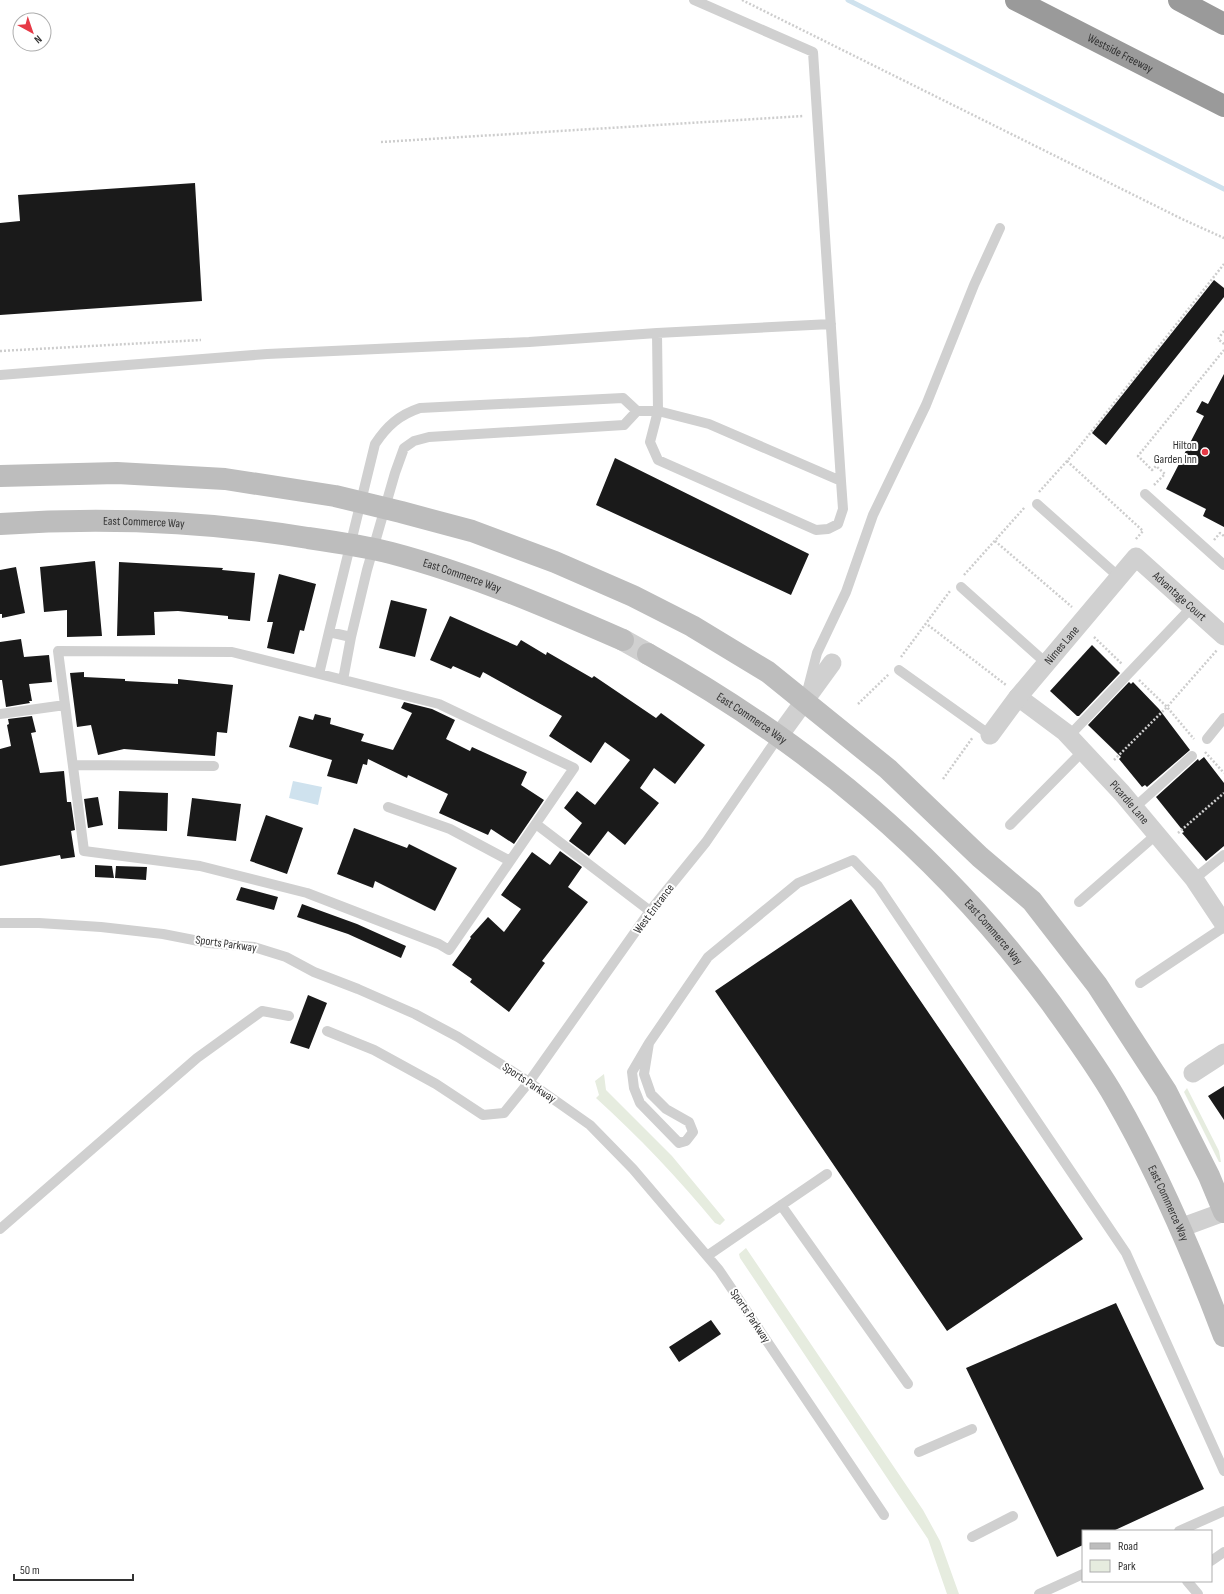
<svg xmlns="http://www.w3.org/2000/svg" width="1224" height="1594" font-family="'Sofia Sans Condensed',sans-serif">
  <rect width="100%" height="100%" fill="#fff"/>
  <path fill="#e6ecdf" d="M604,1074l2,16 66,66 53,64 -5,5 -5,-2c-37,-45 -76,-86 -119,-125l3,-3 -4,-14z
    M1187,1088l32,63 2,11h-2l-35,-70z
    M746,1248l177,262 17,31 19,53h-12l-19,-55 -188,-281 -1,-4z"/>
  <path fill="#cfe2ee" d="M293,781l29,6 -4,18 -29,-7z"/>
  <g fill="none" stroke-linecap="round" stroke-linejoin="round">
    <path stroke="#cfe2ee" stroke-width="5" d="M848,0l376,189"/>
  </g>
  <path fill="#1a1a1a" d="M195,183l7,118 -202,14v-92l20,-2 -2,-26z
    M1214,280l10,8v9l-118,148 -14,-12z
    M1224,374v153l-21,-11 3,-7 -40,-20 38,-73 -8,-4 6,-11 6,3z
    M615,458l194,96 -18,41 -195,-90z
    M95,561l7,75 -35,1v-27l-23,2 -4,-45z
    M119,562l104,6 -1,2 33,3 -5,48 -22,-2v-3l-50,-5 -24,1 1,23 -38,1z
    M16,567l9,46 -23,5v-4h-2v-44z
    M279,574l37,10 -12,47 -4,-1 -6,24 -27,-6 6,-26h-6z
    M391,600l36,9 -12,48 -36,-9z
    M450,616l67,30 4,-6 25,15 1,-3 45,26 2,-2 62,42 5,-5 44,32 -30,39 -21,-16 -14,20 19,15 -34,42 -17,-14 -19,25 -20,-15 13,-18 -18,-15 13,-17 18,14 35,-45 -25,-18 -14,21 -42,-27 13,-20 -79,-44 -3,6 -27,-12 -2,3 -21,-9z
    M21,639l3,18 25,-2 3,27 -23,2 3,17h-3l1,2 -24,4 -4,-27h-2v-38z
    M1092,645l28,28 -41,43h-2l-27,-25z
    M84,672v5l41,2v2l53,3v-5l55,6 -6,48 -10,-1 -2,24 -91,-7 -26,6 -7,-30 -14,2 -7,-54z
    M1129,682l2,2 2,-2 26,27 31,41 -43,37 -2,-2 -3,2 -23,-28 2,-2 -33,-32z
    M404,702l28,7 23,11 -9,19 24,12 2,-4 55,25 -6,13 23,15 -30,44 -23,-15 -3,6 -49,-22 9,-19 -40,-19 -1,3 -39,-19 -1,6 -4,-1 -6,20 -30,-8 5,-16 -43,-13 10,-31 14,4 2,-6 16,4 -1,6 34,10 -3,7 32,9 19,-37 -11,-5z
    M32,716l4,16 -5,1 9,40 24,-2 3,31h4l4,28 -4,1 4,26 -14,2 -1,-4 -60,11v-117l11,-3 -4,-21 2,-1 -1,-5z
    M1204,757l20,26v63l-18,15 -24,-28 2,-1 -28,-35 42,-38 1,2z
    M119,791l49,2 -1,38 -49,-2z
    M98,797l5,28 -15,3 -4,-29z
    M192,798l49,6 -5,37 -49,-5z
    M266,815l37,13 -16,46 -37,-13z
    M354,828l53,20 2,-4 48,24 -22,43 -60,-30 -2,7 -36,-14z
    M560,851l22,16 -14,20 20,15 -46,59 3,2 -36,49 -39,-30 2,-3 -20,-14 19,-27 -1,-1 18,-20 16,15 17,-23 -20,-14 31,-43 18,13z
    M95,865l17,1 2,12 -19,-1z
    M116,866l31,1 -1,13 -31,-2z
    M241,887l37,10 -4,13 -38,-10z
    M851,899l232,340 -136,92 -232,-340z
    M302,904l55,20 49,22 -5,12 -53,-24 -51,-17z
    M308,995l19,8 -18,46 -19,-6z
    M1224,1086v34l-16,-24z
    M1116,1303l88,186 -91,42h-30v14l-26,12 -91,-189z
    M711,1320l10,14 -42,28 -10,-15z"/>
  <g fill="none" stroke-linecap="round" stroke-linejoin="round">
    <path stroke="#cdcdcd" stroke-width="2.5" stroke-dasharray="2 2" stroke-linecap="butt" d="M742,0l440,219 42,19
      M381,142l423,-26
      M1224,331l-6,8 6,5
      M0,351l201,-11
      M1067,461l76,70 -8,9
      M1154,485l11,-11 -9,-8 -4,4 -14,-14 86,-106
      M1039,492l37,-41 148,-187
      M1214,540l6,-7 4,3
      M995,541l77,66
      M964,575l61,-68
      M928,625l78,60
      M1094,637l28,27
      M901,657l49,-66
      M1139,680l28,27 27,32
      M858,704l31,-30
      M1205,752l19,21
      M1114,760l53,-53 50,-57
      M943,779l30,-42
      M1178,833l46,-40"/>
    <path stroke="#d0d0d0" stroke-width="10" d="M694,0l119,52 28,429 -132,-57 -51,-13 -1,-78 174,-9
      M0,375l267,-21 262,-12 128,-9
      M637,411l-13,14 -195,12 -15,4 -10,7 -9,25 -28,97 -16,67 -22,-5 46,-188c12,-18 24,-29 45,-36l203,-10 14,13h21l-8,31 8,18 158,70 12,-1 10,-5 5,-15 -2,-28
      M1145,494l79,71
      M1037,504l82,73
      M961,587l85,76
      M58,651l174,1 207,52 135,64 -125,182 -10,-6 -132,-51 -107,-27 -116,-15z
      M899,670l91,65
      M319,674l10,-42
      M343,680l8,-43
      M808,688l9,-35 29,-61 27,-77 53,-110 48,-120 26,-57
      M0,714l65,-9
      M1069,736l123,-129
      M1207,739l17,-21
      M73,765l141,1
      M388,807l62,22 60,32
      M1134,808l58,-52
      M536,824l114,87
      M1010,825l73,-74
      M1194,879l30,-24
      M1079,902l78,-68
      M0,923h39l62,4 62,7 46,9 45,4 32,10 28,15 44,17 57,25 43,23 71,45 61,43 43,44 86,101 165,245
      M1140,983l84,-56
      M327,1031l47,19 62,34 47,31 21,-2 25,-31 121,-171 56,-69 73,-106
      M649,1043l-5,31 7,20 15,15 23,13 4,10 -7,9 -7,2 -39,-40 -6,-15 -2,-16 17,-29 59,-86 90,-74 55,-23 25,26 248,367 98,218
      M781,1205l127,179
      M0,1229l197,-171 65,-47 27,5
      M707,1256l120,-82
      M919,1452l53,-23
      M1179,1531l45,-20
      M972,1537l41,-21
      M1211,1561l13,-9
      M1187,1581l11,13
      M1039,1594l44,-20"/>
    <g stroke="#d0d0d0" stroke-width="19">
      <path id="s1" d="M1018,697l47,35 57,61 72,86 30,45"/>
      <path id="s2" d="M990,735l28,-38 118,-140 88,79"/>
      <path d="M779,736l53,-73"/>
      <path d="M1193,1073l31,-20"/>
      <path d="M1180,1228l44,-16"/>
    </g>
    <path stroke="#d0d0d0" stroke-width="22" d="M623,640l25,14"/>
    <g stroke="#bdbdbd" stroke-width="22">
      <path d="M0,476l117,-3 108,6 110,17 66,16 71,19 83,31 78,34 59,30 76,46 120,97 92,88 52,44 65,84 69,106 43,85 15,36"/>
      <path id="s3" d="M0,524c104,-7 206,-3 308,14 28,4 56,8 83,15 80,21 156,54 232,87"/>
      <path id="s4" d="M648,654c161,90 293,200 403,349 22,31 45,62 64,95 44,76 78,156 109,238"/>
    </g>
    <g stroke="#9a9a9a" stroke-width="22">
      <path id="s5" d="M1016,0l208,106"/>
      <path d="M1179,0l45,24"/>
    </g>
  </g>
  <circle fill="#e63946" stroke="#fff" stroke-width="1.5" cx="1205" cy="452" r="4"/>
  <g text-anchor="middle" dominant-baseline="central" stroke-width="4" stroke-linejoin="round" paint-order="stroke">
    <g font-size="12" fill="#333" stroke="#fff">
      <text stroke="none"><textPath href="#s5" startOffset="117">Westside Freeway</textPath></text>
      <text stroke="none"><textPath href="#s3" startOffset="144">East Commerce Way</textPath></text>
      <text stroke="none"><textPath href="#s3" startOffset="468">East Commerce Way</textPath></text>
      <text stroke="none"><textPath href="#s2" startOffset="289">Advantage Court</textPath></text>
      <text stroke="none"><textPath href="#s2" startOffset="115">Nimes Lane</textPath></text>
      <text stroke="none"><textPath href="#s4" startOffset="122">East Commerce Way</textPath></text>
      <text stroke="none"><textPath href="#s1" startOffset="154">Picardie Lane</textPath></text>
      <text transform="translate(654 909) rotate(-53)">West Entrance</text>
      <text stroke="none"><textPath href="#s4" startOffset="446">East Commerce Way</textPath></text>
      <text transform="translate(226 944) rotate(8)">Sports Parkway</text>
      <text transform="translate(529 1083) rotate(34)">Sports Parkway</text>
      <text stroke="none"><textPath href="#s4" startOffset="770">East Commerce Way</textPath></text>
      <text transform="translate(750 1316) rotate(56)">Sports Parkway</text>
    </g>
    <g font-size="12" fill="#333" stroke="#fff" text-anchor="end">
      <text x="1197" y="445">Hilton<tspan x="1197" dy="14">Garden Inn</tspan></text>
    </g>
  </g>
  <rect x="1082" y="1530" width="130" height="52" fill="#ffffff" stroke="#adadad"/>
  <rect x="1090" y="1543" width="20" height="6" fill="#bdbdbd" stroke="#adadad"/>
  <text x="1118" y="1550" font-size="12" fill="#333333">Road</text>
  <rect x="1090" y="1560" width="20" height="12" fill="#e6ecdf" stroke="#adadad"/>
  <text x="1118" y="1570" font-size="12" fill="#333333">Park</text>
  <g transform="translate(32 32) rotate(140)"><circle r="19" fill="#ffffff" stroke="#adadad"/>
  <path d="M0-3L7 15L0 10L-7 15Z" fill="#e63946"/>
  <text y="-6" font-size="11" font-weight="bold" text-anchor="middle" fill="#333333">N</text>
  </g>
  <path d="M14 1574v6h119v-6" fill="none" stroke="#333333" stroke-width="2"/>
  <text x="20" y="1574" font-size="12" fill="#333333" stroke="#ffffff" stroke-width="3" paint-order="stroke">50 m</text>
</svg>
